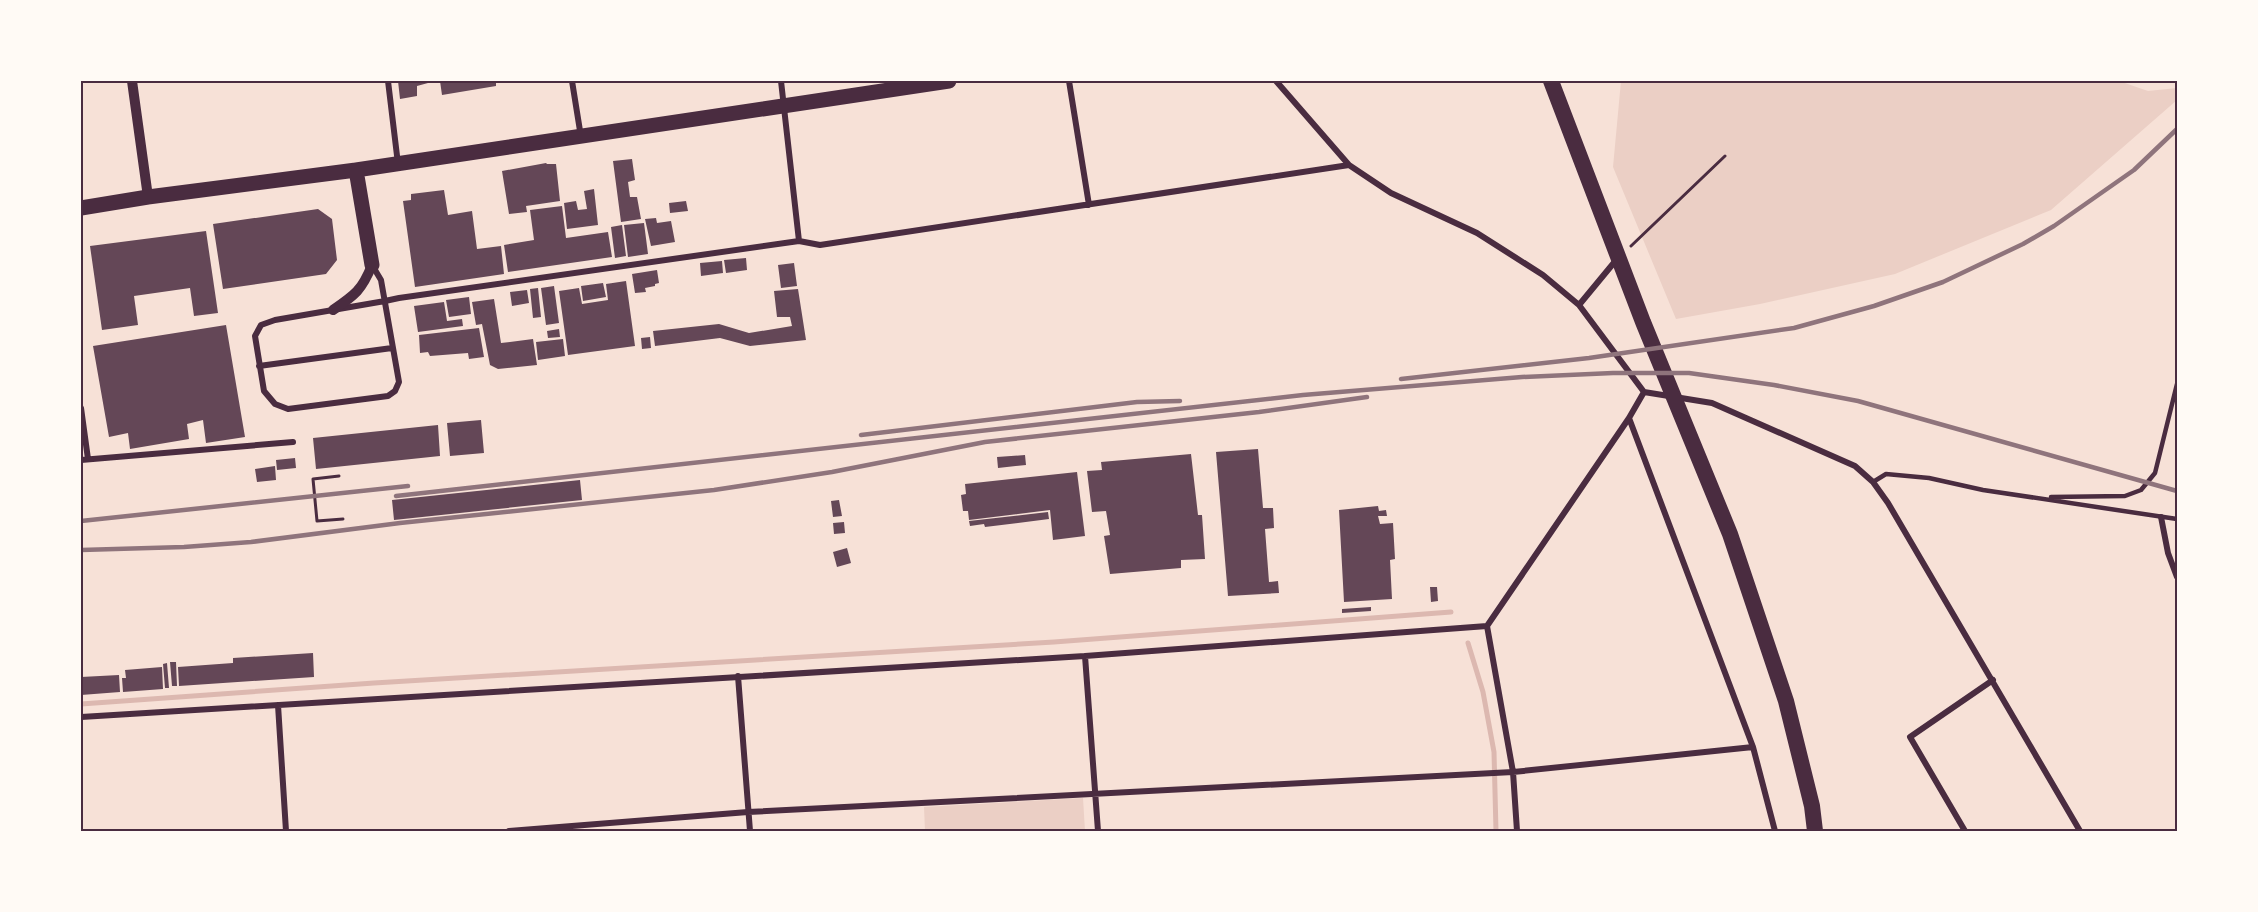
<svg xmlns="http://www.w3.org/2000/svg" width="2258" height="912" font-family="'Libre Baskerville',serif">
  <rect width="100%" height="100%" fill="#f7e1d7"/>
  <path fill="#ebcfc5" d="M1621,81h498l29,10 29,-3v12l-126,110 -156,64 -135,30 -84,15 -63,-152z
    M1083,798l2,33h-160l-1,-24z"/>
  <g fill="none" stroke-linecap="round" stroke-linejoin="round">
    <path stroke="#dcb8b0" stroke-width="5" d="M1468,643l15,49 11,60 2,79
      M81,704l293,-21 680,-41 397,-30"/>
  </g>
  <path fill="#644757" d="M398,81h30v2l-11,3v10l-17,3z
    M440,81h56v5l-54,9z
    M632,159l3,21 -7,2 2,15h7l4,22 -20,3 -8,-61z
    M546,163l1,1h9l4,37 -34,5 1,6 -18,2 -7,-43z
    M594,189l4,36 -31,4 -3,-26 12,-2 2,9 9,-1 -3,-18z
    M444,190l4,25 24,-4 5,38 24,-3 3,28 -89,13 -12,-86 8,-1v-6z
    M686,201l2,10 -18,2 -1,-10z
    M562,206l4,32 42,-6 4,25 -104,15 -4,-27 30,-5 -4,-30z
    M318,209l14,10 5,41 -11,14 -103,15 -10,-65z
    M656,218l1,5 14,-2 4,21 -24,4 -6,-27z
    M644,223l4,31 -20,3 -4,-32z
    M622,225l4,31 -11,2 -4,-31z
    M206,231l12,82 -24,3 -4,-28 -56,8 4,29 -36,5 -12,-84z
    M746,258l1,12 -21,3 -2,-13z
    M722,261l1,12 -22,3 -1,-13z
    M794,263l3,23 -16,2 -3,-23z
    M657,270l2,13 -4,1v2l-10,2 1,4 -11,1 -3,-19z
    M626,281l9,65 -67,9 -9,-64 20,-3 3,16 26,-4 -2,-16z
    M603,283l3,14 -23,4 -2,-15z
    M554,286l5,37 -13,2 -5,-37z
    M538,288l3,29 -8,1 -3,-29z
    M798,289l8,51 -56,6 -30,-8 -65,8 -2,-15 66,-7 30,9 43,-7 -2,-9h-13l-3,-26z
    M527,290l2,13 -17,3 -2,-14z
    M469,297l2,17 -22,3 -3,-17z
    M494,299l7,44 32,-4 4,26 -39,4 -8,-4 -8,-41 -6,1 -4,-23z
    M444,302l3,19 15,-2 1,7 -45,6 -4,-26z
    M226,325l19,112 -39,6 -3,-23 -16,4 2,15 -59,10 -2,-16 -19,4 -16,-91z
    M479,328l5,29 -15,2 -1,-6 -38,3 -2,-4 -8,1 -1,-18z
    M559,329l1,8 -12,1 -1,-7z
    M650,337l1,11 -9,1 -1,-11z
    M563,339l2,17 -27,4 -2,-18z
    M481,420l3,33 -34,3 -3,-33z
    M438,425l2,31 -124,13 -3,-31z
    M1258,449l5,59h10l1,20 -9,1 4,53 9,-1 1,12 -51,3 -12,-144z
    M1191,454l7,61h4l3,44 -24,1v8l-71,6 -6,-38 6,-1 -4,-24 -14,1 -5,-41 15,-1 -1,-8z
    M1025,455l1,10 -28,3 -1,-11z
    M295,458l1,10 -19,2 -1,-10z
    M275,466l1,14 -19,2 -2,-13z
    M1077,472l8,64 -32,4 -3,-30 -81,10 -1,-9h-5l-2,-16 5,-1 -1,-10z
    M580,480l2,20 -188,20 -2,-20z
    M839,500l3,16 -9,1 -2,-16z
    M1378,506l1,5 7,-1 1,6h-9l2,8 13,-1 2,36 -5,1 2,39 -48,3 -5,-92z
    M1048,512l1,7 -64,8 -1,-3 -14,2 -1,-5z
    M844,522l1,11 -11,1 -1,-11z
    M847,548l4,15 -14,4 -4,-15z
    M1430,587h7l1,14 -7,1z
    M1371,607v4l-29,2v-4z
    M313,653l1,24 -135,9 -1,-19 55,-4v-5z
    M170,662h6l1,24h-5z
    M167,663l2,25h-4l-2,-24z
    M162,667l1,22 -40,3 -1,-14h4l-1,-8z
    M119,675l1,17 -39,3v-18z"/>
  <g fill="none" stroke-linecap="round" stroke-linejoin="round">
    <path stroke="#4a2c40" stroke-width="3" d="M1631,246l94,-90
      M339,476l-26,3 4,42 26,-2"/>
    <path stroke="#4a2c40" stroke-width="4.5" d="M1873,482l13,-8 43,4 54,12 194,29
      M2051,497l74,-1 16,-6 14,-17 22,-89"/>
    <path stroke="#4a2c40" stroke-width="6" d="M388,81l10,83
      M572,81l9,56
      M781,81l18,160
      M1069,81l20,124
      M1276,81l73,84 42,28 86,40 66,42 36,30 65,87 -15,26 -142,208 26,146 4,59
      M372,265l9,15 18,102 -4,9 -7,5 -100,13 -13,-5 -11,-13 -9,-55 6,-11 14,-5 110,-19 14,-3 400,-57 21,4 529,-80
      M1579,305l38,-46
      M259,366l133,-18
      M1644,392l68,11 143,63 18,16 15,21 192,328
      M81,408l7,51
      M1629,418l124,329 22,84
      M81,460l212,-18
      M2161,517l7,36 9,24
      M1085,656l13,175
      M738,676l12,155
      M278,705l8,126
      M81,717l1004,-61 402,-30
      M509,831l239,-19 765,-40 240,-25
      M1965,831l-55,-94 83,-57"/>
    <path stroke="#4a2c40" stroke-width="10" d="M132,81l16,116
      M333,310c22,-15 29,-20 39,-45"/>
    <path stroke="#4a2c40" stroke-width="15" d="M356,170l16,95
      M81,208l67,-11 208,-27 593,-89"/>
    <path stroke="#4a2c40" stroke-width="16" d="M1551,81l92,241 87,212 56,167 26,105 3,25"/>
    <path stroke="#8f747c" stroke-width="4.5" d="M1401,379l188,-21 205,-30 80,-22 69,-24 80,-38 31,-18 80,-56 43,-41
      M861,435l276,-33 43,-1
      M396,496l907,-101 219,-18 91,-4h76l85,12 84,16 319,90
      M81,521l327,-35
      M81,550l103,-3 67,-5 149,-19 314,-33 118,-18 153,-30 274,-30 108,-15"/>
  </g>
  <rect width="2258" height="912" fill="none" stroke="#fffaf5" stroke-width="165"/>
  <rect x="82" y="82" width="2094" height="748" fill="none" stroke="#4a2c40" stroke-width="2"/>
</svg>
